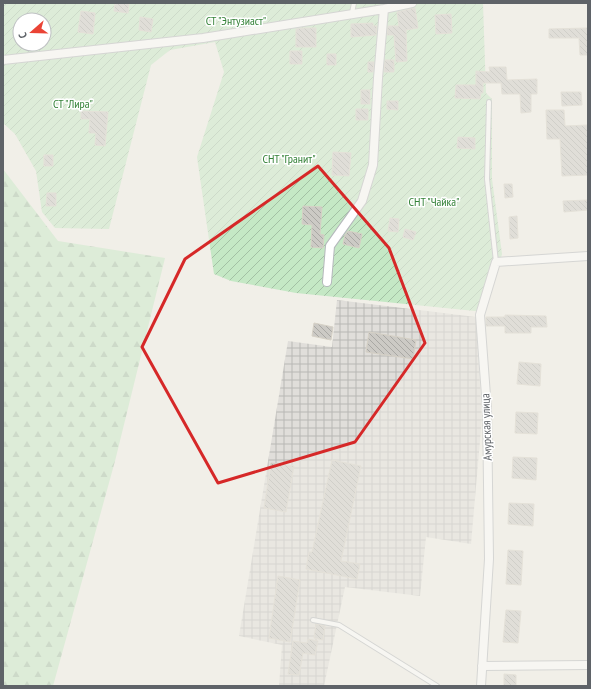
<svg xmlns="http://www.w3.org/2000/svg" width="591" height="689" font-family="'PT Sans Narrow',sans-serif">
  <defs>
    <pattern id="industrial-grid" width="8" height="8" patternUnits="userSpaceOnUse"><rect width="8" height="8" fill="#e0deda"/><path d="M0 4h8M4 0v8" fill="none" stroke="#b9b8b5"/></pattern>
    <pattern id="forest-firs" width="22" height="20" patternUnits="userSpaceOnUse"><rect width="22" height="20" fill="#c5e8c5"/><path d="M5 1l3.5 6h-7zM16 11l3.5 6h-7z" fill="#a3c0a4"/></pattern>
    <pattern id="garden-furrows" width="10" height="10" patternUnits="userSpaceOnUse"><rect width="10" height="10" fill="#c5e8c5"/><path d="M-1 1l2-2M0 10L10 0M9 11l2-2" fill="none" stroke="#a3c0a4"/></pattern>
    <pattern id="building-back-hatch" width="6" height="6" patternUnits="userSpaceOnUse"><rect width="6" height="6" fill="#cccac5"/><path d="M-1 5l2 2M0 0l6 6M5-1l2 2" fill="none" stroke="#a9a8a4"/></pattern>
  </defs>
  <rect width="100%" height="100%" fill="#f1efe8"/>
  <path fill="url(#industrial-grid)" d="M337,300l139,17 6,101 -11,126 -45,-7 -6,59 -75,-9 -21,99h-45l3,-41 -43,-9 49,-295 44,6z"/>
  <path fill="url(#forest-firs)" d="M3,169l55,72 107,17 -50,203 -62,225h-50z"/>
  <path fill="url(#garden-furrows)" fill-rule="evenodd" d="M3,3h480l3,90 6,6v80l10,75 -17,58 -189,-19 -65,-12 -17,-7 -17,-117 27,-85 -9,-30 -45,8 -19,15 -42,164 -54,-1 -13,-16 -6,-41 -21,-37 -12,-11zM20,20h24v24h-24z"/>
  <path fill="url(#building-back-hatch)" stroke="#d6d1c6" d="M115,3h14l-1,10 -14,-2z
    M415,8l3,20 -12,2 1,31 -11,1 -2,-27h-7l1,-9h11l-2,-14z
    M81,11l14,2 -2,21 -15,-2z
    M451,14l1,19 -16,1 -1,-19z
    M140,17l13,2 -2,13 -12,-2z
    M373,23v3h4l-1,9 -25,2v-13z
    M300,28h16v19h-20v-18z
    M588,28v27h-8l-1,-17h-30v-9z
    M290,51h12v13h-12z
    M327,54h9v11h-9z
    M385,60h9v12h-10z
    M368,62h6l-1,10h-5z
    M489,67h17l1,13 30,-1v15h-6v18l-10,1 -1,-19h-18l-1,-11h-18v10h-2l-1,6 -25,-1 1,-13h20v-14l14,1z
    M361,90h9v14h-9z
    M561,92h20l1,13 -20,1z
    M387,101h11v9l-11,-1z
    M356,109h12v11h-12z
    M546,110h18l1,16 23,-1v50l-26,1 -2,-37h-13z
    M81,111l27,1 -3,34 -10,-1 1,-12h-7l1,-14h-9z
    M458,137l17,1v11l-18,-1z
    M333,152l18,1 -2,23 -17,-1z
    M44,155h9v11h-9z
    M504,184h8l1,13 -8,1z
    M47,193h9v13h-10z
    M588,200v10l-24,2 -1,-11z
    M303,206l19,1 -2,27 4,1 -1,13 -12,-1 1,-22 -10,-1z
    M517,216l1,22 -8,1 -1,-22z
    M390,218l9,1 -1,13 -10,-1z
    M405,229l11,3 -3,8 -10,-3z
    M348,231l14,3 -3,14 -16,-4 2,-9z
    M505,315l41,1 1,11h-16v6h-26v-7h-19v-9h19z
    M314,323l19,4 -2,13 -19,-4z
    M369,332l47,8 -3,19 -47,-7z
    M519,362l22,2 -1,22 -23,-2z
    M516,412l22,1 -1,21 -22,-1z
    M513,457l24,1 -1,22 -24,-2z
    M332,460l29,6 -20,95 19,3 -3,15 -51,-10 3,-17h3z
    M271,463l23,3 -8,46 -22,-4z
    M509,503l25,1 -1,22 -25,-2z
    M508,550l15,1 -2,34 -15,-1z
    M278,576l22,4 -10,62 -21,-4z
    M506,610l15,1 -3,32 -15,-1z
    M316,624l9,2 -2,14 -9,-2z
    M308,639l10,2 -3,14 -12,-2 -4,22 -11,-1 5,-33 14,2z
    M504,674l12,1v11h-12z"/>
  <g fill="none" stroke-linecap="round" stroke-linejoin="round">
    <g stroke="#b5b8bc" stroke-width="6">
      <path id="lane" d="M352,13l2,-10
        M489,102l-2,77 9,83
        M313,620l26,5 98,61"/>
    </g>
    <g stroke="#b5b8bc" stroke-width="10">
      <path id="street" d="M3,60l200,-22 181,-29 28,-6
        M327,282l3,-36 32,-45 11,-36 5,-87 6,-69
        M482,666l106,-1
        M481,686l8,-127 -2,-150 -7,-94 16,-53 92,-6"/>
    </g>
    <use href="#lane" stroke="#fff" stroke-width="4"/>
    <use href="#street" stroke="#fff" stroke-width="8"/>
  </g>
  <path d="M0 0H591V689H0ZM318,166l71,82 36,95 -70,99 -137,41 -76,-136 43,-88z" fill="#f1efe8" fill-opacity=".55" fill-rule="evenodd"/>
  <path fill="none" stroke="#d62828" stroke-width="3" stroke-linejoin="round" d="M318,166l71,82 36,95 -70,99 -137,41 -76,-136 43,-88z"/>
  <g text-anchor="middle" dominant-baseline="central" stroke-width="3" stroke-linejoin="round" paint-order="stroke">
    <g font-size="12" fill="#348238" stroke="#fff">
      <text x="236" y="20">СТ "Энтузиаст"</text>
      <text x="73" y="103">СТ "Лира"</text>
      <text x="289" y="158">СНТ "Гранит"</text>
      <text x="434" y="201">СНТ "Чайка"</text>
    </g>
    <g font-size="12" fill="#5f6368" stroke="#fff">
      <text transform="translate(486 427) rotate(-92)">Амурская улица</text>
    </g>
  </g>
  <rect width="591" height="689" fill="none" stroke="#5f6368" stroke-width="8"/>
  <g transform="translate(32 32) rotate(250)"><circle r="19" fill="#ffffff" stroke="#bfc1c3"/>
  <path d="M0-3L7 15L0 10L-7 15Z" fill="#ea4335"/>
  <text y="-6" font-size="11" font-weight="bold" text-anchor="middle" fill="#5f6368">С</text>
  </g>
</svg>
